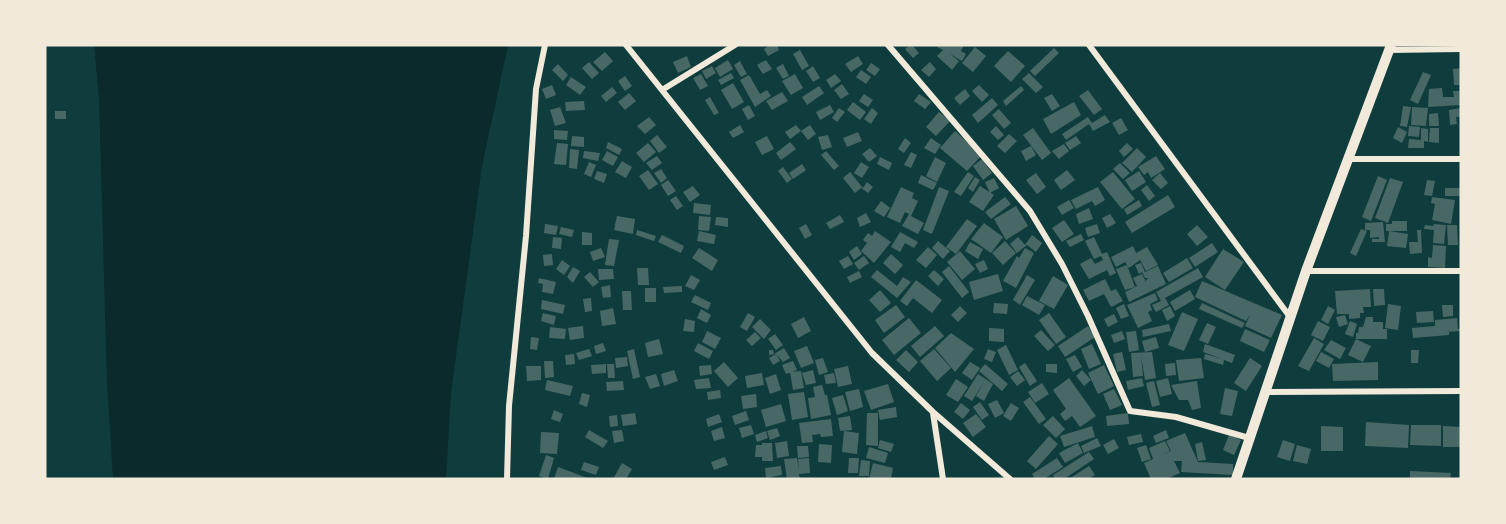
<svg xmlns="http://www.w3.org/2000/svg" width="1506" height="524" font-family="Jost,sans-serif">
  <rect width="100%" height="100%" fill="#0f3d3e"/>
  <path fill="#0a2a2b" d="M94,45h414l-26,121 -31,227 -5,86h-333l-6,-95 -8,-285z"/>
  <path fill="#486865" d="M770,45h7l2,5 -11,6 -4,-7z
    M910,45h2l7,8 -6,5 -8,-9z
    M939,45h25l-3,6 5,3 -4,7 -12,-7 9,7 -7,9 -15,-14 6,-6 -6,-3z
    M975,47l11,9 -13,16 -11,-9z
    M1054,48l5,5 -24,23 -5,-5z
    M800,50l9,16 -7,4 -9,-16z
    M1008,51l17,15 -14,16 -17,-16z
    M605,52l8,9 -11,10 -9,-9z
    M687,56l4,11 -13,6 -5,-11z
    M858,56l5,8 -12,8 -6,-8z
    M728,60l5,9 -13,8 -5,-9z
    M766,60l6,9 -9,5 -6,-9z
    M740,61l7,13 -6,3 -7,-12z
    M589,62l10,11 -7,6 -10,-11z
    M930,62l6,7 -7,8 -8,-7z
    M871,63l9,6 -5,7 -9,-6z
    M558,64l10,11 -5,6 -11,-11z
    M783,64l6,12 -6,3 -7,-11z
    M712,66l4,7 -10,6 -4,-8z
    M813,66l7,12 -7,4 -7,-11z
    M1461,68v17h-7l-1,-16z
    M861,70l10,7 -5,7 -10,-7z
    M1423,72l8,3 -13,29 -8,-4z
    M731,73l3,5 -13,7 -3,-5z
    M1029,73l14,14 -7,6 -14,-14z
    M701,74l7,12 -8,4 -7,-12z
    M795,74l8,14 -12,7 -9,-14z
    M835,74l6,7 -10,7 -5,-8z
    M749,75l11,19 7,-4 4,6 -16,11 -15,-27z
    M625,76l7,10 -7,5 -7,-10z
    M571,77l15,10 -6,8 -14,-10z
    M733,83l11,19 -12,7 -11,-19z
    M842,84l7,10 -8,5 -7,-9z
    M552,85l4,10 -10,4 -4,-10z
    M979,85l10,10 -7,7 -10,-11z
    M819,86l5,7 -17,12 -5,-8z
    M1021,86l3,4 -18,16 -3,-5z
    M612,87l5,6 -11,9 -5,-6z
    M1442,88l1,9h11l-1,-6h8v14l-33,2 1,-18z
    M965,89l5,7 -10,9 -6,-7z
    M1088,90l14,19 -8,6 -15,-19z
    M782,92l6,9 -16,9 -6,-9z
    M629,93l7,8 -11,9 -7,-8z
    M864,94l9,6 -5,7 -9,-6z
    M919,94l12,8 -6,7 -11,-8z
    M1052,94l8,12 -8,5 -8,-13z
    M710,97l9,16 -5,2 -9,-15z
    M992,98l6,7 -20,18 -6,-8z
    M584,101l1,9 -19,1 -1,-9z
    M853,102l13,10 -6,8 -13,-10z
    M1074,102l7,13 -30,19 -8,-15z
    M749,105l6,11 -7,4 -6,-11z
    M830,105l4,7 -14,8 -4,-8z
    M1403,106l8,1 -4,20 -7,-1z
    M560,107l6,16 -11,3 -5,-16z
    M1412,107l16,1 -2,18 -15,-1z
    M839,108l6,4 -8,10 -5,-4z
    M872,108l6,5 -7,11 -7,-5z
    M1461,108v9h-5l1,7 -7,1 -1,-15z
    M999,109l12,14 -7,6 -12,-14z
    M55,111h11v8h-11z
    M939,112l11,9 -14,15 -10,-9z
    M1438,113l1,13h-10v-12z
    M1105,115l5,7 -17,9 -4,-7 -23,16 -4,-6 26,-17 4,6z
    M649,117l7,8 -11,9 -8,-8z
    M1121,118l7,12 -9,5 -7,-12z
    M740,125l4,7 -11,6 -4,-6z
    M796,125l5,6 -11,8 -5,-7z
    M810,125l6,9 -8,6 -7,-9z
    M996,126l8,9 -6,5 -8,-8z
    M1409,126l11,1 -1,10 -11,-1z
    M1398,127l9,5 -5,11 -9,-5z
    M1033,128l18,25 -9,7 -19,-25z
    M1421,128l7,1v13l-4,-1v7h-16l1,-9 12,1z
    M1430,128h9v15l-10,-1z
    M554,130l14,1 -1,9 -13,-1z
    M955,131l27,24 -15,16 -27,-23z
    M858,132l4,9 -15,6 -4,-9z
    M1009,134l8,7 -12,12 -8,-7z
    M657,135l10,12 -8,6 -9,-12z
    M828,135l4,12 -10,3 -4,-13z
    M572,136l12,1v10l-13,-1z
    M767,136l7,13 -12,6 -7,-13z
    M1076,136l5,7 -11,7 -5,-7z
    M905,138l6,5 -7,10 -6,-4z
    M931,138l10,7 -6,9 -11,-6z
    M608,142l14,7 -3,6 -13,-7z
    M790,142l6,7 -15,11 -5,-7z
    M557,143l11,1 -2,21 -12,-1z
    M648,143l8,9 -12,10 -8,-9z
    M1127,143l6,6 -9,8 -5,-6z
    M1064,144l5,7 -10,8 -7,-8z
    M1031,146l5,9 -10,6 -5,-10z
    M870,148l7,8 -8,6 -7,-8z
    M1137,148l9,9 -14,15 -10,-9z
    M570,149l9,1 -2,19 -8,-1z
    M584,151l16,2 -2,8 -15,-3z
    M607,151l11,6 -5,9 -11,-6z
    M826,151l13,15 -5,4 -13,-15z
    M911,152l6,3 -6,13 -7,-3z
    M657,156l5,7 -10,7 -6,-7z
    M1156,156l9,13 -14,9 -3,-6 -4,3 -6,-8z
    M880,157l12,6 -3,7 -12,-6z
    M935,157l11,6 -9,19 -11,-6z
    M982,159l10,14 -9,7 -10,-14z
    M622,161l10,6 -6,11 -11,-6z
    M589,162l7,3 -5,12 -7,-3z
    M861,162l8,5 -7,11 -8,-5z
    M1120,163l10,10 -7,6 -10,-10z
    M802,164l4,6 -13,9 -4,-6z
    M783,167l9,12 -5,4 -9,-12z
    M661,169l6,9 -6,5 -7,-10z
    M648,170l10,14 -9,6 -10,-14z
    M1067,170l8,10 -14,10 -7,-10z
    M597,171l10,3 -3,9 -10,-4z
    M1139,171l7,11 -14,9 -7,-11z
    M850,172l13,16 4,-6 6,5 -5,6 -7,-5 -6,5 -12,-15z
    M968,172l6,4 -13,20 -7,-4z
    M1113,172l22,27 -13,10 -22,-27 4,-3 1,1 -1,-1z
    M1036,173l10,14 -9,7 -11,-14z
    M1160,173l8,10 -7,6 -9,-9z
    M921,175l16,8 -4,7 -15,-7z
    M1378,176l9,4 -16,41 -9,-4z
    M975,177l5,3 -7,12 -5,-4z
    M994,178l5,10 -9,5 -5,-11z
    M1390,178l13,4 -15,41 -13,-5z
    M668,180l8,11 -8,5 -7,-11z
    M1427,180l8,1 -3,15 -8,-1z
    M1147,185l8,11 -6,5 -8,-11z
    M693,186l7,9 -10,7 -7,-10z
    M980,186l14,9 -11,16 -14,-9z
    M901,187l13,6 -2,5 6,3 -7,15 13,7 -6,11 -16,-8 7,-12 -4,-2 -5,11 -13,-6z
    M939,187l10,4 -17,43 -9,-4z
    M1098,187l7,13 -10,6 -3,-5 -16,8 -5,-9z
    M1445,188h15v8h-15z
    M1168,195l7,12 -43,26 -7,-11z
    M676,196l7,10 -6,4 -7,-10z
    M1005,197l6,7 -20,15 -6,-7z
    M1432,197l23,3 -4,24 -19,-4 3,-16 -4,-1z
    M1069,200l5,8 -12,7 -5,-8z
    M1139,200l3,6 -15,9 -3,-6z
    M881,201l9,7 -6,9 -10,-6z
    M694,203l17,2 -1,10 -17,-2z
    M1016,206l12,20 -22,14 -12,-21z
    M1089,208l4,11 -14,5 -3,-10z
    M866,213l5,9 -11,5 -3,-9z
    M1110,214l6,9 -9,5 -5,-10z
    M840,215l4,7 -14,7 -4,-6z
    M617,216l18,3 -2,15 -19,-4z
    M699,216l12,1 -2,14 -11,-1z
    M716,217l12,1v9l-13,-2z
    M967,219l10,7 -21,28 -10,-7z
    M1064,220l10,14 -12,8 -10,-14z
    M1392,221h15v10h-21v-7h6z
    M1383,222l2,20h-13v-3h7v-2l-9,1v-8h-5v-7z
    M984,223l19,14 -12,16 -20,-14z
    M545,224l13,2 -2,9 -12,-2z
    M806,224l6,11 -7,4 -6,-11z
    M1097,224l3,9 -12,4 -3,-9z
    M1434,224l12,1 -2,19 -11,-1 1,-13 -10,-1 1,-4 8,1z
    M1197,225l11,12 -11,9 -10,-12z
    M1447,225h10l1,20h-10z
    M561,227l13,3 -2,7 -13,-3z
    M1361,229l6,2 -11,25 -6,-3z
    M637,230l19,6 -2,5 -18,-6z
    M1417,230h4l1,23 -12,1 -1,-12h9z
    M699,231l17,4 -2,9 -17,-3z
    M875,231l16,11 -17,21 -13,-12 6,-8 -4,-3 5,-7 4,3z
    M1389,231l19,3 -2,14 -19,-2z
    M582,232l10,1v12h-10z
    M900,232l18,10 -4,6 -9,-5 -5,9 -9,-5z
    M1081,234l3,6 -14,7 -4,-6z
    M662,235l22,11 -3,7 -23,-11z
    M1032,235l10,8 -6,9 -9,-7 -10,8 -7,-9 8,-7 7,8z
    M553,237l9,1 -1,11 -9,-1z
    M1094,237l8,17 5,-2 9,21 -6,3 -3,-6 -18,9 -9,-15 11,-6 4,6 8,-4 -2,-4 -7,3 -9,-18z
    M609,239l10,1 -5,26 -9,-1z
    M938,241l12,10 -7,8 -11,-11z
    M1005,241l11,12 -13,12 -11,-12z
    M970,242l13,7 -5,10 -13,-8z
    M1212,243l6,9 -23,15 -6,-9z
    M1433,245l13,1 -1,22 -17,-1v-10l4,1z
    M857,246l5,8 -8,6 -5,-8z
    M1133,246l3,7 11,-6 11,18 -12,6 -6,-11 -11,8 -4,-6 -9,5 -5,-10z
    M928,247l9,8 -11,13 -10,-8z
    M601,248l4,9 -12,4 -3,-9z
    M699,248l19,12 -6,11 -20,-13z
    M1025,248l9,5 -18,35 -13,-7 14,-25 2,2z
    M1223,249l21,13 -19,28 -20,-13z
    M960,251l15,18 -13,11 -15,-18z
    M552,254l1,11 -9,1 -1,-11z
    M891,254l12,11 -8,9 -12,-11z
    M848,256l5,8 -9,5 -5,-8z
    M864,256l5,7 -10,7 -5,-7z
    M1187,258l6,10 -24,14 -6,-9z
    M562,260l8,6 -6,9 -8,-6z
    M984,260l4,9 -8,4 -5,-9z
    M1141,263l4,9 13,-6 8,18 -37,18 -4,-10 12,-6 -4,-8 9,-4 4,8v-2l3,-2h-4l-3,-6 -3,2 -4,-9z
    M1127,265l8,22 -10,3 -9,-21z
    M949,266l20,26 -7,6 -20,-26z
    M573,267l7,4 -7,12 -6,-6z
    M637,268h11l1,17h-11z
    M1198,268l5,9 -38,21 4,7 -13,7 -4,-7 9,-4 -5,-9z
    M598,269h15l1,10 -15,1z
    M877,270l20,16 6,-9 8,5 -14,16 -26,-21z
    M934,270l10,9 -6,7 -10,-10z
    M859,271l3,6 -12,6 -3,-6z
    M590,272l9,10 -6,5 -9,-10z
    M998,274l5,17 -29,9 -5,-18z
    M691,275l9,5 -6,10 -9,-4z
    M1027,275l8,5 -15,25 -7,-5z
    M1053,276l15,9 -14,24 -15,-8z
    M539,278l17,4 -3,12 -11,-2 1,-8 -5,-1z
    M1105,279l6,12 5,-2 7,12 -12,6 -7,-13 -15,7 -6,-11z
    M916,280l26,20 -10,13 -19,-15 -6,8 -7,-5z
    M1202,281l80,34 -11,23 -26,-12 5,-11 -4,6 -51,-24z
    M610,285l1,12 -8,1 -2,-11z
    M682,286v6l-18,1 -1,-6z
    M645,288h11v14h-11z
    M1370,289l1,18h-8l1,6h-4v5l-11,1v-5h-12l-2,-23z
    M1373,289h11l1,16 -11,1z
    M880,290l11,13 -11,9 -11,-12z
    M1190,290l5,9 -20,12 -5,-9z
    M622,291h9l1,19h-9z
    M1155,293l3,7 -8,4 2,6 -4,2 4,9 -14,7 -11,-23z
    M695,295l16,8 -3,7 -17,-8z
    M1027,296l18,9 -6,10 -17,-10z
    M591,298l1,13 -7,1 -2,-13z
    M542,300l23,5 -2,9 -22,-5z
    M994,303l14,1 -1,10 -14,-1z
    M1202,303l43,20 -3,5 -43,-19z
    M1124,304l5,12 -8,3 -5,-11z
    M1388,304l13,2 -3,24 -13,-2z
    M896,305l9,12 -21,16 -9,-13z
    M1442,305h11v11l-10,1z
    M960,306l7,7 -9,9 -7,-7z
    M1170,306l5,10 -8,5 -5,-11z
    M1328,306l7,4 -7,14 -7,-4z
    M613,308l3,16 -14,2 -2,-15z
    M701,309l10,6 -4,8 -10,-5z
    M1433,311l1,11 -17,1 -1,-11z
    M1182,312l16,7 -14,32 -16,-6z
    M543,313l13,3 -2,9 -13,-4z
    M748,313l7,4 -8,14 -7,-4z
    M1049,313l17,24 -10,7 -17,-24z
    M1114,314l4,8 -10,5 -4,-8z
    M1345,315l3,9 -9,3 -3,-10z
    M804,317l7,14 -13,7 -7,-14z
    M1366,317h7v5h10v7h4v10h-31l15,7 -8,16 -15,-7 8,-16v-6h2l1,-6h4z
    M909,318l12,15 -27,22 -12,-15z
    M1457,318l1,11h3v2l-16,1h4v3l-36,3 -1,-10 23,-2v-6z
    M685,319l10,2 -1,11 -11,-1z
    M760,319l11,11 -7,9 -12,-12z
    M1318,321l12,6 -7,14 -12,-6z
    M1350,321l7,3 -4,13 -8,-3z
    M1207,323l9,4 -8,17 -9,-4z
    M1169,324l2,7 -28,6 -1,-7z
    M583,326l1,12 -14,2 -2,-12z
    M935,326l9,10 -24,21 -9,-11z
    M1088,326l7,11 -30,20 -7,-11z
    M550,327l16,2 -1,10 -16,-1z
    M989,328l15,1v13l-15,-1z
    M1245,329l25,11 -6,12 -24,-11z
    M1041,330l14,15 -7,6 -14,-15z
    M707,331l14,7 -6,11 -13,-7z
    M1122,331l3,8 -11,4 -3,-8z
    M1136,331l3,19 -10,2 -3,-20z
    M755,332l6,6 -9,8 -6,-6z
    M951,333l23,16 -19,23 -20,-24z
    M775,334l8,11 -7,5 -8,-11z
    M531,337l8,1 -2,12 -7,-1z
    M1156,337l3,11 -14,4 -3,-11z
    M1314,338l10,6 -15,27 -11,-5z
    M659,339l4,15 -15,3 -3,-14z
    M1331,340l15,8 -6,11 -16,-9z
    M603,343l3,8 -10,3 -2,-8z
    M698,343l15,8 -4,8 -15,-8z
    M1092,344l9,20 -12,5 -8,-20z
    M1205,344l30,11 -3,8 -8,-3 -1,5 -19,-6 1,-5 17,5 -19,-7z
    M1006,345l12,25 -9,5 -12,-25z
    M807,346l7,17 -13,5 -7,-17z
    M784,348l6,10 -7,4 -7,-8 4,7 -7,4 -4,-7 7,-4 -7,1v-5h4l1,4z
    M589,349l3,7 -13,4 -3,-7z
    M634,349l6,28 -7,2 -6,-28z
    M934,349l17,19 -14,13 -17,-20z
    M988,349l8,3 -4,10 -8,-3z
    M906,350l12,12 -9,10 -13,-12z
    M1411,350h8l-1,13h-7z
    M1122,352l4,18 -9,2 -4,-18z
    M1152,352l4,26 -11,2 -4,-24 2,20 -10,1 -2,-24z
    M1321,352l13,7 -5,9 -13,-7z
    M574,354l1,10 -9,1 -1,-10z
    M1075,355l7,12 -9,5 -7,-13z
    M627,357l1,9 -12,2 -1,-10z
    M823,358l5,14 -9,3 -4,-15z
    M1201,358l3,20 -25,3 -3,-21z
    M1250,358l12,8 -16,25 -12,-8z
    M544,361h9l1,16 -9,1z
    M793,361l4,9 -11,4 -4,-9z
    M724,362l14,16 -10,9 -14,-16z
    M970,362l10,6 -8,12 -10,-7z
    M1378,362v18l-45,1 -1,-17z
    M1025,363l12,18 -7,5 -11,-19z
    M1175,363l1,12 -10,1 -1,-12z
    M606,364v9l-14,1 -1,-9z
    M607,364h7l1,14h-7z
    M985,364l23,20 -6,7 -23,-20z
    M1046,364h11v9l-11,-1z
    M711,365l1,9 -12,2 -1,-10z
    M1104,365l10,21 -16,8 -10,-21z
    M526,366h15v14l-14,1z
    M848,366l4,18 -14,3 -4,-18z
    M674,370l4,11 -14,5 -3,-12z
    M813,370l3,13 -10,2 -4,-12z
    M1082,370l9,10 -7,6 -8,-10z
    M801,371l3,17 -11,2 -3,-18z
    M1018,371l7,9 -8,6 -7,-9z
    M762,373l2,12 -17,3 -2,-12z
    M834,373l2,10 -10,1 -2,-9z
    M656,374l4,12 -10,3 -5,-12z
    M776,374l5,16 -11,4 -5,-16z
    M978,374l15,10 -9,17 -8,-5 8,-14 -12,19 -8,-5z
    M709,378l2,10 -15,1 -2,-9z
    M1069,378l27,38 -16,11 -8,-11 -7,5 -5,-7 6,-5 -13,-19z
    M1142,378l2,8 -16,4 -2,-9z
    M1168,378l4,16 -12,3 -4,-16z
    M956,379l12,8 -10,15 -12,-7z
    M547,380l26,6 -3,10 -25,-6z
    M623,381l1,9 -17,1 -1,-9z
    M1154,381l6,24 -8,2 -6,-24z
    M1197,381l4,27 -9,2 -4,-10h-9l-8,-15z
    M1042,383l7,11 -14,9 -7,-11z
    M888,384l6,18 -23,8 -7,-19z
    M822,385l3,10h2l4,20 -20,4 -3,-21 7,-1 -2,-10z
    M1225,388l13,3 -6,25 -12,-2z
    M859,389l4,18 -13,4 -5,-19z
    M1114,389l8,16 -12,5 -7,-16z
    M720,390l1,8 -13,2 -1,-8z
    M804,392l4,25 -16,3 -4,-26z
    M582,393l8,2 -3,12 -8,-3z
    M756,394l1,13 -14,2 -2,-13z
    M843,395l5,16 -11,4 -5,-17z
    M1030,397l16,22 -7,5 -16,-22z
    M997,400l7,13 -9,5 -7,-14z
    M980,402l9,13 -7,5 -9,-13z
    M961,403l9,7 -7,9 -9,-7z
    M1011,403l8,5 -8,13 -8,-5z
    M781,404l5,17 -20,6 -5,-17z
    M896,407l1,10 -17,3 -2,-10z
    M554,410l9,4 -3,8 -9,-3z
    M746,411l3,9 -14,5 -3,-9z
    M635,413l2,11 -14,2 -2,-11z
    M867,413h11v33l-12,-1z
    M1128,413l1,11 -22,2 -1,-10z
    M719,414l3,8 -14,5 -2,-8z
    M976,414l10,13 -13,10 -10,-14z
    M617,415l1,11 -8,1 -1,-11z
    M850,416l2,14 -12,1 -2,-13z
    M1053,416l12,13 -9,9 -13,-13z
    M831,419l2,17 -12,1 -1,-3 -8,1 1,7 -11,1 -3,-20z
    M1366,422l43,3 -1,23 -43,-2z
    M751,425l3,9 -12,4 -3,-10z
    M1411,425h30v21l-31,-1z
    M1092,426l3,11 -31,10 -4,-11z
    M1321,426l22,1v24h-22z
    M1443,426l18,1v20h-18z
    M722,427l3,11 -11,3 -3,-10z
    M777,428l3,8 -10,4 -3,-9z
    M589,430l19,11 -5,7 -18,-11z
    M622,430l2,11 -10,2 -2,-12z
    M1166,430l3,8 -13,5 -3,-7z
    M766,431l2,7 -11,4 -2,-7z
    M844,431l15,2 -2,21 -15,-2z
    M541,432l18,1 -2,21 -17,-1z
    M1185,433l13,29 35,2v11l-52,-3 1,-11h-8l6,12 -14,6h-15l-7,-16 9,-4 -4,-11 16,-7 5,10 -9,4 10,-4 -5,-10z
    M1141,434l2,8 -14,3 -2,-8z
    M1229,435l12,5 -7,15 -11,-5z
    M1049,436l9,8 -22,25 -9,-8z
    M1097,438l4,8 -17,7 -3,-7z
    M1114,439l5,9 -11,6 -5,-9z
    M880,440l14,4 -3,8 -13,-4z
    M1283,440l12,4 -5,17 -13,-4z
    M787,441l2,15 -12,2 -2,-15z
    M1202,442l4,18 -8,1 -3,-17z
    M762,443h10l1,18h-11v-4h-7l1,-12h6z
    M1078,443l5,10 -18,10 -6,-10z
    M819,444l13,1 -1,18 -13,-1z
    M1146,445l5,14 -9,3 -5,-14z
    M1297,445l14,4 -4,15 -14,-3z
    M797,446h11l1,11 -11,1z
    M869,447l19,6 -3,10 -19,-5z
    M1089,452l5,7 -30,20h-9l-2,-4z
    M546,455l8,3 -6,21 -9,-3z
    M725,457l3,8 -14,5 -3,-8z
    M797,458l2,12 -1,-11 11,-1 1,15 -11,1 1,5h-13l-3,-20z
    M849,458h10l-1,15h-10z
    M1057,458l6,9 -19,12h-9l-3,-5z
    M861,460l9,1 -1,15h-10z
    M584,462l15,5 -3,8 -15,-5z
    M622,463l10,6 -6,10h-13z
    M873,463l20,5 -2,11h-22z
    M781,466l1,9 -16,3 -1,-10z
    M1089,466l6,9 -7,4h-19z
    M558,467l32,12h-36z
    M1410,471l41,2 -1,6h-40z"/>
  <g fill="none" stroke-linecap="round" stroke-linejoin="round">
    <path stroke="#f1e9da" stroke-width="6" d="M626,45l246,308 61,59 77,67
      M888,45l142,166 32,53 26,52 42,95 46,6 73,21
      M1089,45l201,272
      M1389,50l72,-1
      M662,90l73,-45
      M1349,159h112
      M1306,271h155
      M1265,392l196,-1
      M933,413l10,66
      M507,479l2,-73 17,-170 10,-147 9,-44"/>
    <path stroke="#f1e9da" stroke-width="10" d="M1236,479l70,-208 85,-226"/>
  </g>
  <rect width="1506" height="524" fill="none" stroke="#f1e9da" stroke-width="93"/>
</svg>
